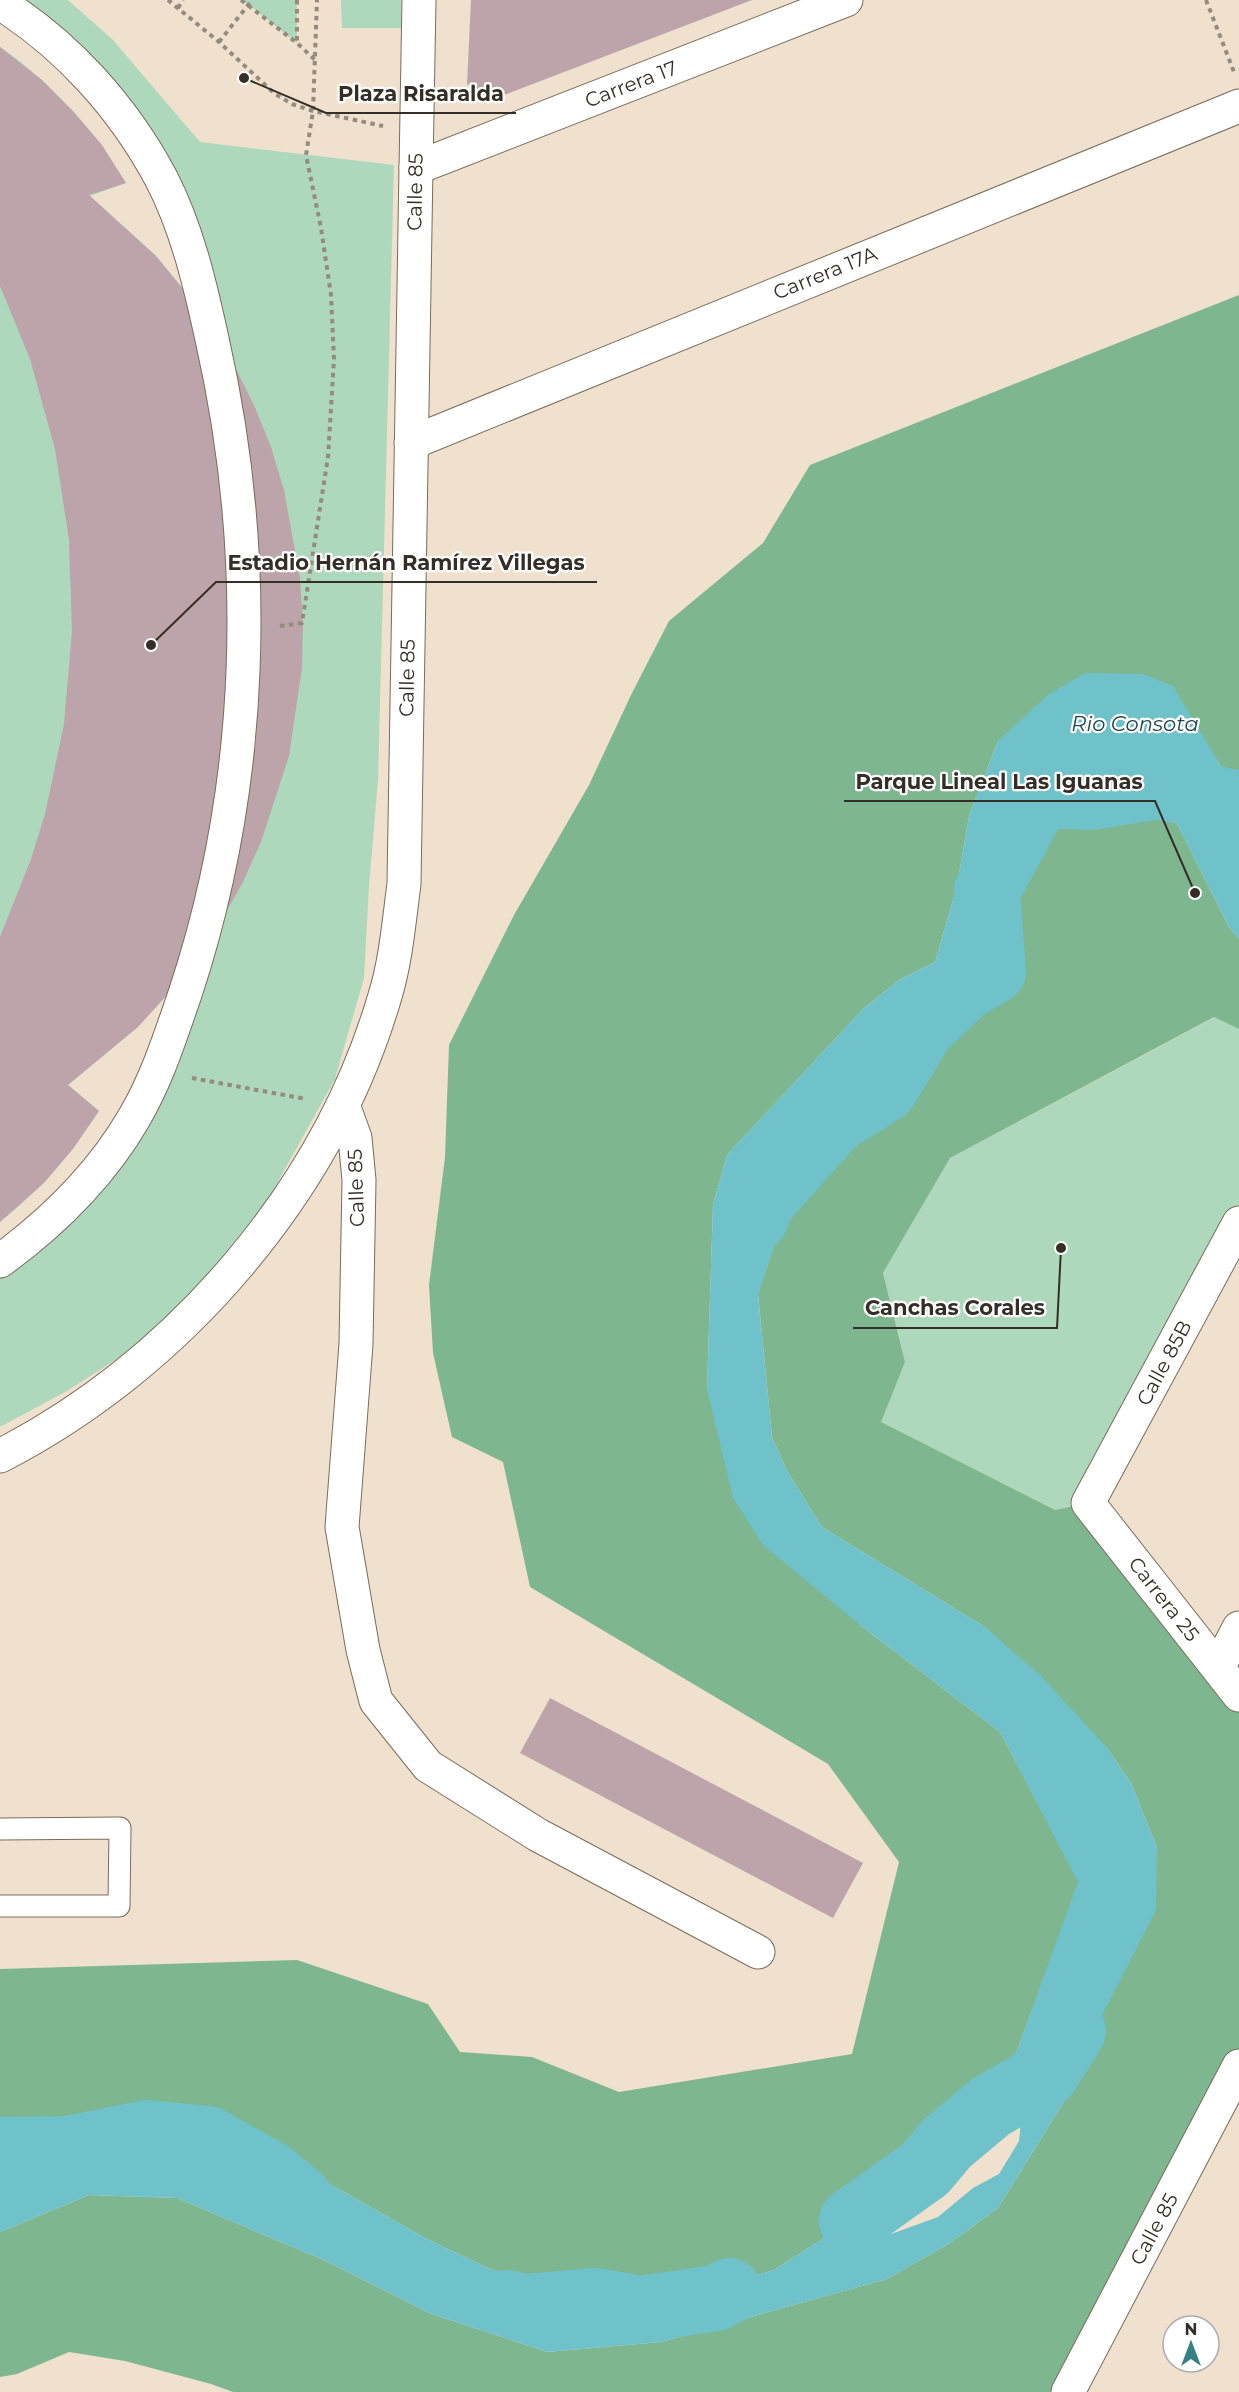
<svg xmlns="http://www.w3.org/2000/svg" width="1239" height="2392" font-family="Montserrat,sans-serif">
  <rect width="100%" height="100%" fill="#f0e1ce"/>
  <path fill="#aed8bb" d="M0,0h68l45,40 87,102 194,23 -16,615 -9,106 -5,92 -29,101 -65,117 -37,53 -53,59 -46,40 -67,43 -67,36v-166l134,-142 34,-125 -31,33 -69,58 31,26c-28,41 -59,80 -99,111v-1175c52,35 92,84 126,136l-36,13 66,60 28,34 -23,-111z
    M241,0h56v43l-48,-38z
    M341,0h60l1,28h-60z
    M1215,1017l24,12v194l-151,280 -33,7 -175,-88 25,-60 -22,-89 67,-115z"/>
  <path fill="#7eb690" d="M1239,295v523l-21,-57 -220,-20 -29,75 -12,70 -22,76 -36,18 -36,29 -136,146 -14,50 -6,184 153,236 140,107 79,150 -65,177 -50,53 -106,104 -84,54 -133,39 -45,-8 -60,-14 -50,-20 -59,-28 -99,-56 -60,-26 -121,-24 -65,-6 -38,5 -44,15v-178l297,-9 131,44 32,48 72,5 87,35 233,-38 47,-192 -71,-98 -298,-177 -27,-125 -51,-25 -19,-84 -4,-68 16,-128 4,-112 65,-130 75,-130 43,-92 37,-72 94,-78 47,-78z
    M1110,766l48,20 71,141 10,12v90l-25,-12 -264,141 -67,115 22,89 -24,60 174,88 33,-7 151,192v371l-171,326h-835l-22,-8 -86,-23 -56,-9 -52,22 -17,3v-145l89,-37 88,3 151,64 101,51 118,39 114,-10 226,-63 63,-36 48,-35 23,-37 52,-84 84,-239 -26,-65 -23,-34 -123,-122 -163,-100 -35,-56 -15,-34 -14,-143 47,-142 117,-124 42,-40 29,-17 25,-27 -2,-109 23,-40 30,-24z"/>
  <path fill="#6fc1ca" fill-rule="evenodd" d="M1085,673l58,1 30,12 45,75 21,57v121l-10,-12 -71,-141 -48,-20 -41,5 -30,24 -23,40 2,109 -25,27 -29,17 -42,40 -117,124 -47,143 14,142 15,34 35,56 163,100 56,49 67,73 23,34 26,65 -1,62 -66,129 -17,48 -75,121 -48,35 -63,36 -226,63 -114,10 -118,-39 -101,-51 -151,-64 -88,-3 -89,37v-85l44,-15 38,-5 65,6 121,24 60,26 99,56 59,28 50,20 60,14 45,8 133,-39 84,-54 106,-104 50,-53 64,-177 -78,-150 -140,-107 -97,-80 -30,-47 -26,-109 6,-184 14,-50 136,-146 36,-29 36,-18 22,-76 12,-70 29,-75 51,-47zM1011,2094l11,18 -3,29 -20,33 -26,14 -35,29 -69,25 78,-99 43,-36z"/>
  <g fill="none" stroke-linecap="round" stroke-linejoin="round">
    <path stroke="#6fc1ca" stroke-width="66" d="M756,1218l5,-15 73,-82 51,-32 37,-61 42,-40 29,-17 -6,-80 52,-96 52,2 67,-11 81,18
      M0,2150l67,-1 80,-16 61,6 62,35 29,24
      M852,2221l73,-52 22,-26 43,-36 56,-33 27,-43
      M506,2303l19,4 71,-6 45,8 75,-11 13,-7"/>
  </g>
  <path fill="#bda4ab" d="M471,0h281l-261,100 -24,-16z
    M0,47l42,33 31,31 29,34 24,38 -37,12 67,61 28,34 27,37 23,38 20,40 17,42 13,43 16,88 3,45 -1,45 -13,88 -28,86 -18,40 -22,39 -53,73 -30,33 -70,58 31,26 -26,38 -29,34 -44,39v-285l31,-78 14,-45 19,-90 8,-92 -3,-92 -14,-91 -25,-90 -30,-73z
    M550,1698l313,165 -30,55 -313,-165z"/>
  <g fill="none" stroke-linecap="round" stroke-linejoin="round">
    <g stroke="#796c5b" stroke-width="23">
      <path id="lane" d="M0,1829l120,-1 -1,78h-119"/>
    </g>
    <g stroke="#796c5b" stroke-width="35">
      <path id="street" d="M0,3c67,42 123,104 161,175 26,50 39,106 51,161 49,216 43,444 -27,655 -15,43 -28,85 -51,124 -33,57 -81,104 -134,143
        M411,443l828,-337
        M343,1105l12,33 4,42 -3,164 -14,183 21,123 13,51 52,65 110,69 220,117
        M1239,1223l-151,280 151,192
        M0,1456c180,-93 328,-265 385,-460 11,-36 14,-75 19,-112l12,-716
        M1218,1668l21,-40
        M1068,2392l171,-326"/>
    </g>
    <g stroke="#796c5b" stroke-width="35">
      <path id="secondary" d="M419,0l-3,168 430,-168"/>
    </g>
    <path stroke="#958b7d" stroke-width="4" stroke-dasharray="4.5 4.5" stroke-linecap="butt" d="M168,0l51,42 56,52 17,10 21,7 70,15
      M241,0l56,43 18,17
      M297,0v43
      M1206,0l28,72
      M178,8l5,-8
      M219,42l33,-42
      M280,626l22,-3 26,-166 6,-98 -3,-64 -10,-67 -15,-73 7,-44 4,-111
      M192,1078l114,21"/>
    <use href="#lane" stroke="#fff" stroke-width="21"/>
    <use href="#street" stroke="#fff" stroke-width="33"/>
    <use href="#secondary" stroke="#fff" stroke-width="33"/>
  </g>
  <g text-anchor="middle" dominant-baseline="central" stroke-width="4.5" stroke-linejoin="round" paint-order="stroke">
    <g font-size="20" fill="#342e27" stroke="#fff">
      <text transform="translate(631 84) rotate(-21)">Carrera 17</text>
      <text transform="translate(415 192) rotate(-89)">Calle 85</text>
      <text transform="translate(825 273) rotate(-22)">Carrera 17A</text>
      <text transform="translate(407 678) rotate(-89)">Calle 85</text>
      <text transform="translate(356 1188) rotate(-92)">Calle 85</text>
      <text transform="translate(1164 1363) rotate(-62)">Calle 85B</text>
      <text transform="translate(1164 1599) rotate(52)">Carrera 25</text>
      <text transform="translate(1154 2229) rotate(-62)">Calle 85</text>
    </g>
    <g font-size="21" font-style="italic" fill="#20474b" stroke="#fff">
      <text x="1135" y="723">Rio Consota</text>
    </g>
  </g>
  <path fill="none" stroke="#342e27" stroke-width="2" d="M244 78L326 113H516M151 645L216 582H597M1195 893L1155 801H844M1061 1248L1057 1328H853"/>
  <g fill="#342e27" stroke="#fff" stroke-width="2">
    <circle cx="244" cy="78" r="6"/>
    <circle cx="151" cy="645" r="6"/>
    <circle cx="1195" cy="893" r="6"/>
    <circle cx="1061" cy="1248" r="6"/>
  </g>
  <g font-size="21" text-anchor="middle" font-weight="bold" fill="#342e27" stroke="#fff" stroke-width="4.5" stroke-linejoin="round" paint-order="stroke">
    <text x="421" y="101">Plaza Risaralda</text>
    <text x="406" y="570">Estadio Hernán Ramírez Villegas</text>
    <text x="999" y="789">Parque Lineal Las Iguanas</text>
    <text x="955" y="1315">Canchas Corales</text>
  </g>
  <g transform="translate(1191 2344)"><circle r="28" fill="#ffffff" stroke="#aeaba9" stroke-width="1.5"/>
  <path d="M0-4.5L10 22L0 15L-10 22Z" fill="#367f84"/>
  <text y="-9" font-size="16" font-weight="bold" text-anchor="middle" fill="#342e27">N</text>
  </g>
</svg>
